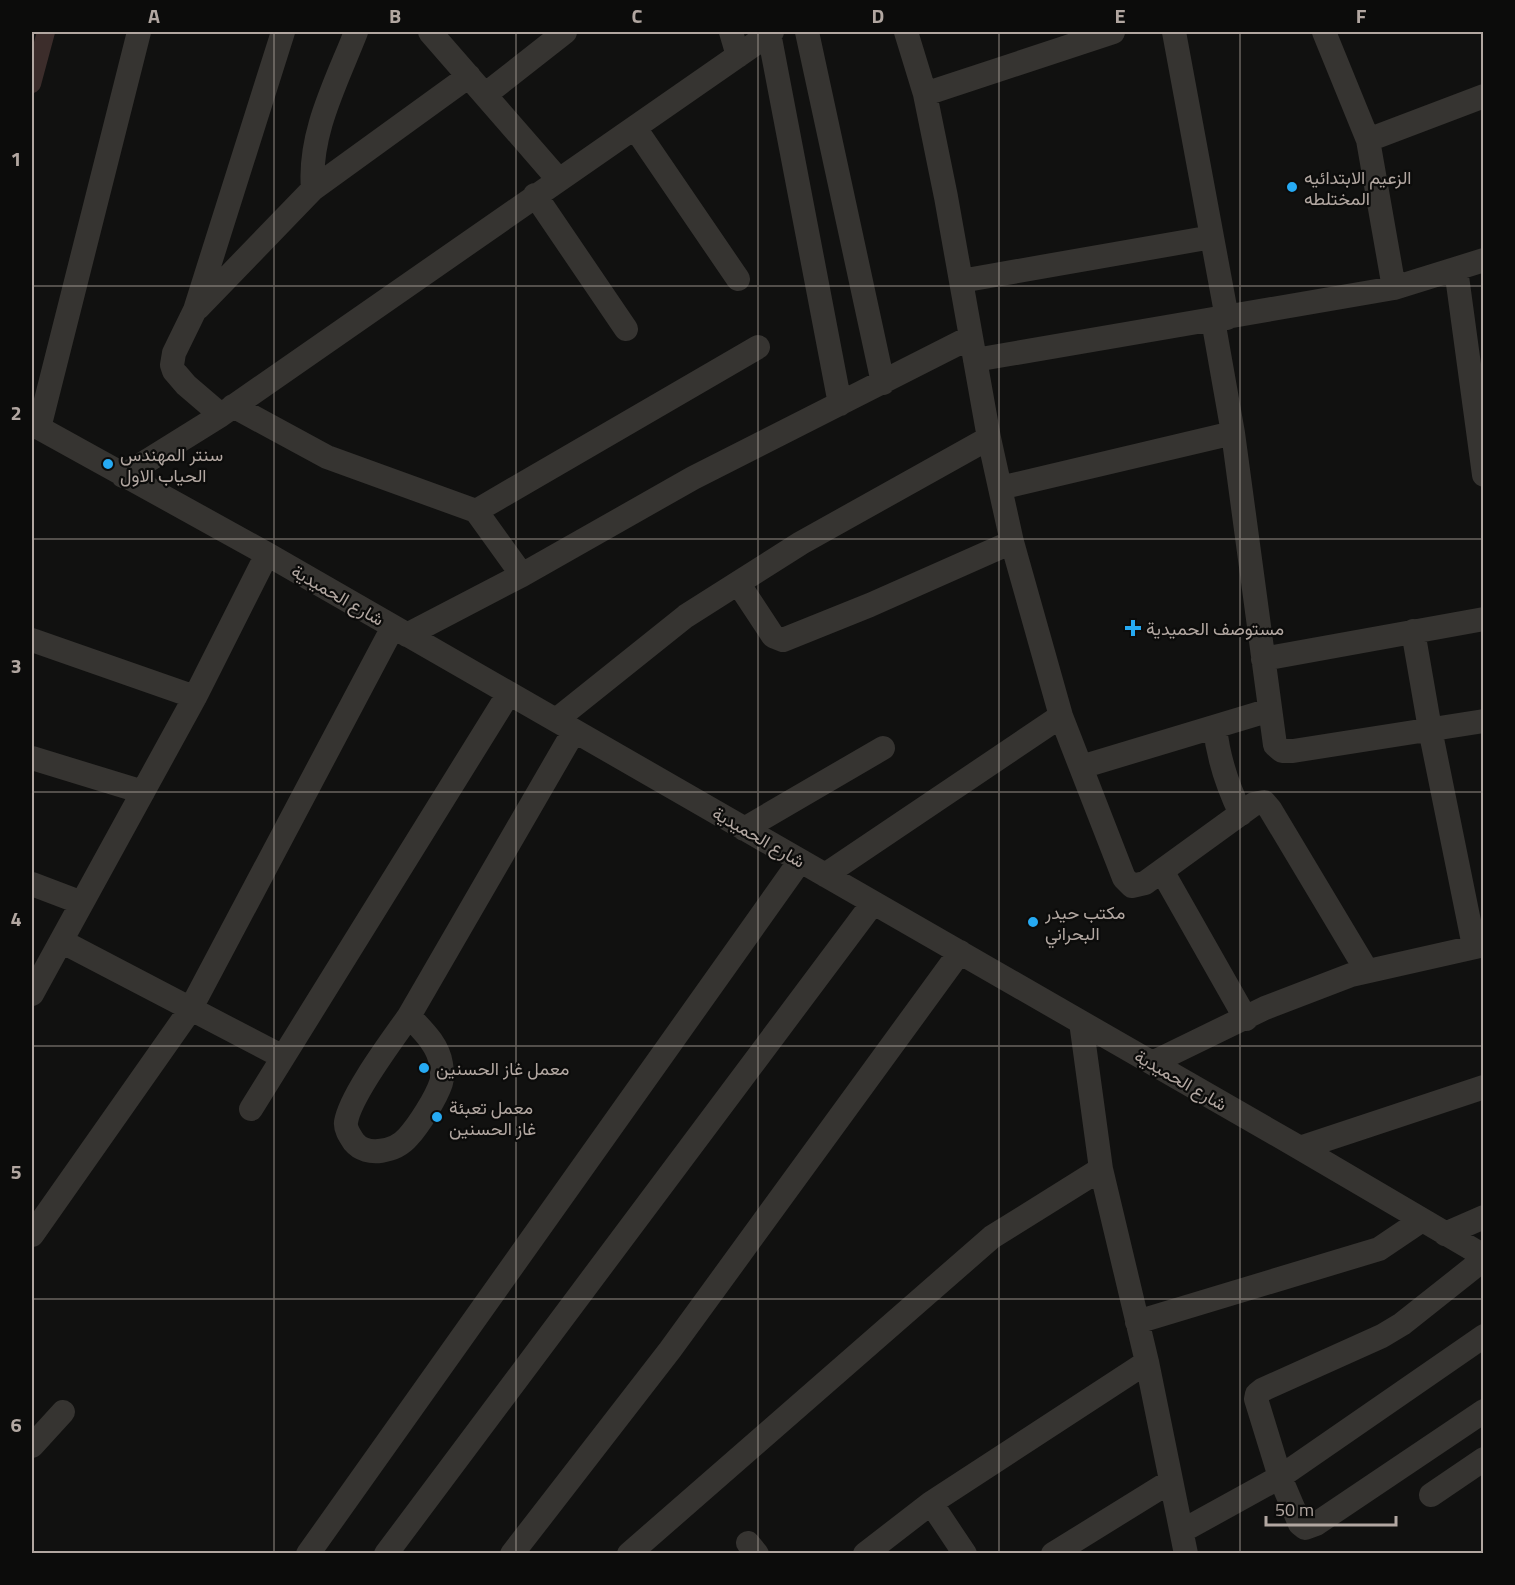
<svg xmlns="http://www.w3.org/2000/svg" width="1515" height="1585" font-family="'Titillium Web',Vazirmatn,sans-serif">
  <rect width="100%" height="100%" fill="#111110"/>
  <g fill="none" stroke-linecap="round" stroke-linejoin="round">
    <path stroke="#3c2d2b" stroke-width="18" d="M32,84l14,-52"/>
    <path stroke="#363431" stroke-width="24" d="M430,32l128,147
      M731,32l7,24
      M807,32l76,351
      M906,32l19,62 21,103 43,241 23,104 49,174 63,162 8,8 13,-3 109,-79 10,-2 6,7 97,162
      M1174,32l53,286
      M1324,32l44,108 26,148
      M769,33l71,371
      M486,94l79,-62
      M925,94l188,-62
      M635,128l103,151
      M1368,140l116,-44
      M313,189c-5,-55 24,-108 43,-157
      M535,195l91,134
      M1456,269l28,206
      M961,281l251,-44
      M198,308l115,-119 156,-113
      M975,360l419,-72 90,-28
      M233,406l94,51 149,54 282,-164
      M221,415l-35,-30 -12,-14 -2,-6 2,-12 21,-43 88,-278
      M32,424l235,130 1033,594 184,108
      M39,428l100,-396
      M1233,433l42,312 7,6h11l191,-30
      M123,476l98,-61 551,-383
      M1000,488l233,-55 -20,-113
      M476,511l46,64
      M738,583l35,53 10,4 87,-35 142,-63
      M1413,631l17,98 44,217
      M407,635l115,-60 171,-97 278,-141
      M32,640l163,57
      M1263,659l221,-40
      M556,720l130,-104 115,-73 188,-105
      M1215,727c3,31 12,58 26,87
      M32,758l111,34
      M1081,767l189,-57
      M744,829l139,-81
      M1162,871l84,148
      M825,875l236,-159
      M32,884l50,19
      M61,941l222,116
      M32,994l163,-297 72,-143
      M409,1016c13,14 29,28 32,48 1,6 2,13 0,19 -5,15 -22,42 -33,54 -12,14 -41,21 -54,5 -4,-6 -9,-13 -8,-20 4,-26 47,-83 63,-106l165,-285
      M1081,1022l20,147 46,193 39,192
      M1152,1063l113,-55 86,-33 133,-30
      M251,1109l258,-416
      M1300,1148l184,-61
      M1445,1234l39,-17
      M32,1235l158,-225 203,-383
      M1484,1259l-82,65 -20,12 -120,54 -5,4 -1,5 24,78 20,47 5,4 11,-4 168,-113
      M1137,1322l242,-73 43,-29
      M32,1446l31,-34
      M1431,1495l53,-36
      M931,1503l34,51
      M1182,1531l98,-54 204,-141
      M748,1543l9,11
      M308,1554l492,-693
      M386,1554l487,-651
      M512,1554l158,-204 290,-398
      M629,1554l363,-317 109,-68
      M865,1554l66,-51 216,-141
      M1053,1554l118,-73"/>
  </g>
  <path fill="none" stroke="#b2a7a1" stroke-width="1.5" stroke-opacity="0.55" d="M274,32v1522M516,32v1522M758,32v1522M999,32v1522M1240,32v1522M32,286h1452M32,539h1452M32,792h1452M32,1046h1452M32,1299h1452"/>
  <g fill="#26aaf3" stroke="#0c0c0b" stroke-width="2">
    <circle cx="1292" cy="187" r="6"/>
    <circle cx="108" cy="464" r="6"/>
    <path d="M1130 619h6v6h6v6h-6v6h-6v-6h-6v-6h6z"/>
    <circle cx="1033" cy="922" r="6"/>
    <circle cx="424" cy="1068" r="6"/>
    <circle cx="437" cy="1117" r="6"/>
  </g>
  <g text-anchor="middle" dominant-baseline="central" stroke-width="4.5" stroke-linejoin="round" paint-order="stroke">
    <g font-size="18" fill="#b2a7a1" stroke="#0c0c0b" text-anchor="start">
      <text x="1304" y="177">الزعيم الابتدائيه<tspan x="1304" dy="21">المختلطه</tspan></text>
      <text x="120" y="454">سنتر المهندس<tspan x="120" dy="21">الحياب الاول</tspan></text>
      <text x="1146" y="628">مستوصف الحميدية</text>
      <text x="1045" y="912">مكتب حيدر<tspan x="1045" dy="21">البحراني</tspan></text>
      <text x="436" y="1068">معمل غاز الحسنين</text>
      <text x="449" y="1107">معمل تعبئة<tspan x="449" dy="21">غاز الحسنين</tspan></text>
    </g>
    <g font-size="18" fill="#b2a7a1" stroke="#0c0c0b">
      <text transform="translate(338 595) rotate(30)">شارع الحميدية</text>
      <text transform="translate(759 837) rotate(30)">شارع الحميدية</text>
      <text transform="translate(1181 1080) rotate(30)">شارع الحميدية</text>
    </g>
  </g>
  <rect width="1515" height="1585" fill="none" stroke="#0c0c0b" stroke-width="66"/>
  <path d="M1266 1516v9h130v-9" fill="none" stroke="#b2a7a1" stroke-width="3"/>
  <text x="1275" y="1516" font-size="18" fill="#b2a7a1" stroke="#0c0c0b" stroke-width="4.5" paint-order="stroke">50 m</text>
  <rect x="33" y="33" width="1449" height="1519" fill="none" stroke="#b2a7a1" stroke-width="2"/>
  <g font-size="20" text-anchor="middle" font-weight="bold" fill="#b2a7a1">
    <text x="154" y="23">A</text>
    <text x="395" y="23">B</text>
    <text x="637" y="23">C</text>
    <text x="878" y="23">D</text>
    <text x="1120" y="23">E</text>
    <text x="1361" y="23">F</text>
    <text x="16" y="166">1</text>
    <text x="16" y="420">2</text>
    <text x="16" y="673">3</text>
    <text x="16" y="926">4</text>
    <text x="16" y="1179">5</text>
    <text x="16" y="1432">6</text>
  </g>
</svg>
